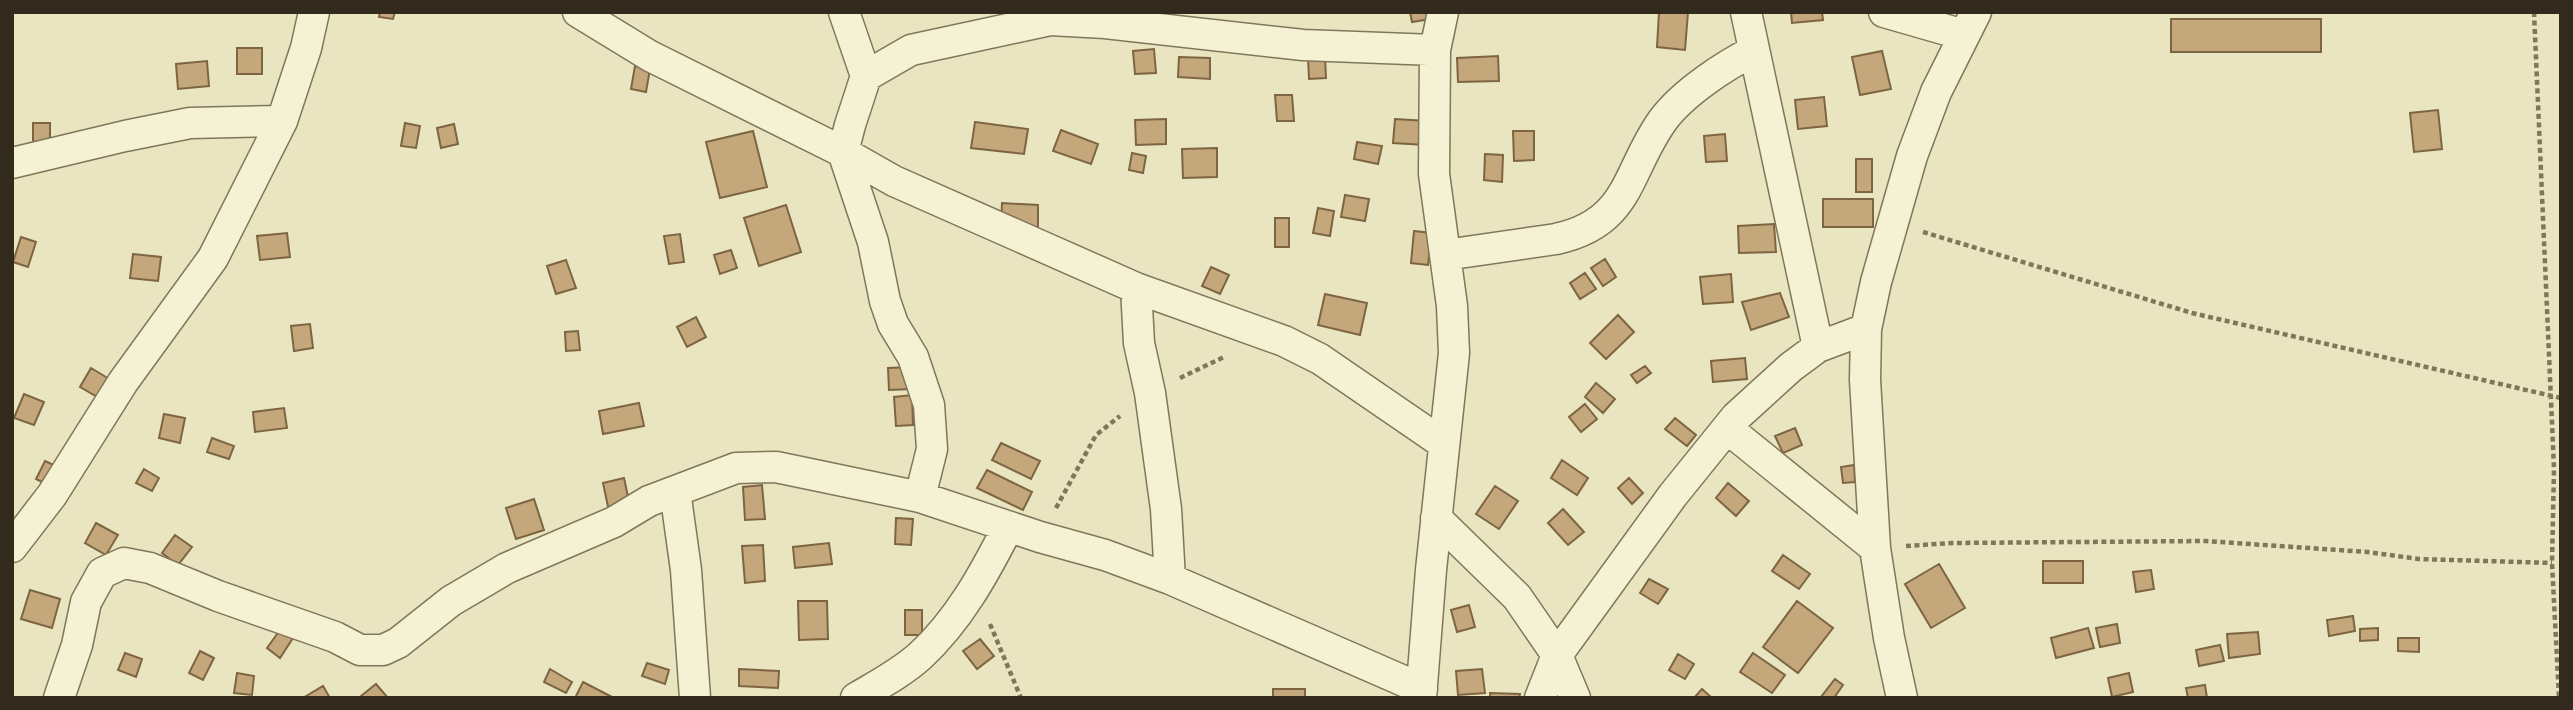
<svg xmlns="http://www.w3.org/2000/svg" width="2573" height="710" font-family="Merriweather,serif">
  <rect width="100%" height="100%" fill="#e9e5c1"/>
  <path fill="#c4a77a" stroke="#7e6542" stroke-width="2" d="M380,12h15l-2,7 -14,-2z
    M1410,12h26l1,6 -25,4z
    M1659,12h29l-3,38 -28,-3z
    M1791,12h31l1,8 -31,3z
    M2171,19h150v33h-150z
    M237,48h25v26h-25z
    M1154,49l2,24 -21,1 -2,-23z
    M1882,51l9,38 -31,6 -8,-38z
    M1498,56l1,25 -41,1 -1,-24z
    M1179,57l31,1v21l-32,-2z
    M1325,57l1,21 -17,1 -1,-21z
    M207,61l2,25 -31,3 -2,-25z
    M635,66l15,3 -4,23 -15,-3z
    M1275,95h17l2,26h-17z
    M1824,97l3,29 -29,3 -3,-29z
    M2438,110l4,39 -28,3 -4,-39z
    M1166,119v25l-30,1 -1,-25z
    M1395,119l32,2 -2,24 -32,-2z
    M975,122l53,7 -4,25 -53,-6z
    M33,123h17v24h-17z
    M405,123l15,3 -4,22 -15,-2z
    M454,124l4,20 -17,4 -4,-20z
    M1061,130l37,14 -7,20 -38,-13z
    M753,131l14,56 -47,11 -14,-56z
    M1513,131h21v29l-20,1z
    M1725,134l2,27 -21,1 -2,-26z
    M1357,142l25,4 -4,18 -24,-5z
    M1217,148v29l-34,1 -1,-29z
    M1132,153l14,3 -3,17 -14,-3z
    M1485,154l18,1 -1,27 -18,-2z
    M1856,159h16v33h-16z
    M1345,195l24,4 -4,22 -24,-4z
    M1823,199h50v28h-50z
    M1002,203l36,2v22l-37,-1z
    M786,205l15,47 -42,14 -15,-48z
    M1318,208l16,3 -4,25 -17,-3z
    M1275,218h14v29h-14z
    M1774,224l2,28 -37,1 -1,-27z
    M1414,231l18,2 -4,32 -17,-2z
    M287,233l3,24 -30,3 -3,-24z
    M680,234l4,28 -15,2 -5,-28z
    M21,237l15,5 -8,25 -15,-5z
    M731,250l6,18 -17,6 -6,-19z
    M133,254l28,3 -3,24 -28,-3z
    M1605,259l11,18 -13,9 -12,-18z
    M566,260l10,28 -20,6 -9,-28z
    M1211,267l18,8 -9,19 -18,-8z
    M1585,273l11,16 -16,10 -10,-16z
    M1731,274l2,28 -30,2 -3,-27z
    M1780,293l9,24 -38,13 -9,-28z
    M1325,294l42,9 -7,32 -42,-10z
    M1618,315l16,17 -28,27 -16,-16z
    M696,317l10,20 -19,10 -10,-20z
    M310,324l3,24 -19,3 -3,-25z
    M578,331l2,19 -14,1 -1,-19z
    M1745,358l2,21 -34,3 -2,-21z
    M1645,366l6,7 -14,10 -6,-8z
    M911,367l1,22 -23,1 -1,-22z
    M91,368l20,12 -10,19 -21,-12z
    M1596,383l19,16 -12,14 -18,-16z
    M24,394l20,8 -10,23 -20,-7z
    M912,395l1,30 -17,1 -2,-29z
    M639,403l5,23 -41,8 -4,-23z
    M1585,404l12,15 -16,13 -12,-15z
    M284,408l3,20 -32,4 -2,-20z
    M164,414l21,4 -5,25 -21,-5z
    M1675,418l21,17 -9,11 -22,-17z
    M1795,428l7,17 -19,8 -8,-17z
    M212,438l22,8 -5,13 -22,-7z
    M1001,443l39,18 -9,18 -39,-19z
    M1562,460l26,18 -11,17 -26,-17z
    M45,461l15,7 -8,19 -16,-8z
    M1854,465l1,17 -12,1 -2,-16z
    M144,469l15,9 -7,13 -16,-8z
    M987,470l45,22 -9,18 -46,-22z
    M624,478l7,33 -21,5 -7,-33z
    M1629,478l14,15 -11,11 -14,-16z
    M1728,483l21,18 -13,15 -20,-18z
    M762,485l3,34 -20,1 -2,-33z
    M1495,486l23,15 -19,28 -23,-15z
    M534,499l10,31 -28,9 -10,-31z
    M1563,509l21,23 -16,13 -20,-22z
    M896,518l17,1 -2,26 -16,-1z
    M96,523l22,12 -12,20 -21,-12z
    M175,535l17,12 -14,18 -16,-12z
    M829,543l3,21 -37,4 -2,-21z
    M763,545l2,36 -20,2 -3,-37z
    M1783,555l27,19 -11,15 -27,-18z
    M2043,561h40v22h-40z
    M1939,564l26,44 -34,20 -26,-44z
    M2151,570l3,19 -18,3 -3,-20z
    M1649,579l19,10 -10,15 -18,-11z
    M30,590l30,9 -8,29 -31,-9z
    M798,601h29l1,38 -29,1z
    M1797,601l36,27 -35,45 -35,-26z
    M1469,605l6,22 -18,5 -6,-22z
    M905,610h17v25h-17z
    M2353,616l2,15 -26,5 -2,-16z
    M2117,624l3,19 -20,4 -4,-19z
    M2088,628l6,20 -38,10 -5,-20z
    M2378,628v12l-18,1v-12z
    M280,630l13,8 -13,20 -13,-10z
    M2258,632l2,22 -31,4 -2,-24z
    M2398,638h21v14l-21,-1z
    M980,639l14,17 -17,13 -14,-18z
    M2220,645l4,16 -25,5 -3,-16z
    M200,651l14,7 -11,22 -14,-7z
    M125,653l17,6 -6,18 -18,-7z
    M1753,653l32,22 -13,18 -32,-21z
    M1678,654l16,10 -9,15 -16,-9z
    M647,663l22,7 -4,14 -23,-8z
    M550,669l22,13 -6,11 -22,-11z
    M739,669l40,2 -1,17 -39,-2z
    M1482,669l3,24 -27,2 -2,-24z
    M237,673l17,3 -2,19 -18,-2z
    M2129,673l4,19 -21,5 -4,-19z
    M1835,679l8,6 -9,13 -13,-1z
    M583,682l31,16h-39z
    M376,684l12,14h-25l-2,-2z
    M2205,685l2,13h-19l-2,-10z
    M323,686l7,12h-27z
    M1273,689h32v9h-32z
    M1702,689l10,9h-18z
    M1490,693l30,1 -1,4h-29z"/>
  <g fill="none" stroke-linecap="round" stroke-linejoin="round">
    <g stroke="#81765a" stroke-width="33">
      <path id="street" d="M578,12l72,44 193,96 51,29 242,107 148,53 36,18 124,85
        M844,12l22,64
        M1746,12l72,335
        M1884,12l80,23
        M12,163l113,-27 65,-13 92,-2
        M1445,255l111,-16c75,-16 70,-68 107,-119 19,-26 62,-55 91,-69
        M1136,288l3,55 11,50 16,116 4,70
        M1728,429l147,119
        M675,491l11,79 9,128
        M920,497l12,-48 -3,-44 -16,-48 -20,-33 -8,-23 -12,-59 -30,-90 7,-27 16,-49 45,-26 139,-30 55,3 198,22 132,5
        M1436,518l81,79 40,58 18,43
        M12,547l40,-52 71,-113 90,-124 69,-137 24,-73 8,-36
        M59,698l18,-53 9,-43 16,-29 22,-10 26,5 68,28 117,41 25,13h23l15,-7 53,-42 56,-33 107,-46 35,-21 87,-33 40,-1 144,30 120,40 65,18 65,24 252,110
        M856,698c22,-13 45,-25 64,-42 39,-36 64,-82 88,-129
        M1421,698l10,-128 23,-217 -2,-47 -18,-132 1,-124 8,-38
        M1540,698l17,-43 116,-160 63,-78 55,-50 27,-20 48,-18
        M1902,698l-13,-60 -14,-90 -10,-168 1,-51 10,-47 36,-126 24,-64 40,-80"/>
    </g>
    <path stroke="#81765a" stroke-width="4.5" stroke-dasharray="5 3.5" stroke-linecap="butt" d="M2534,12l20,457 -2,94 7,135
      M1923,232l269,81 369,85
      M1180,378l46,-22
      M1056,508l40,-73 24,-19
      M1906,546l46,-3 254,-2 161,11 52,7 133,4
      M990,624l31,74"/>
    <use href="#street" stroke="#f5f1d3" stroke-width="30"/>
  </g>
  <rect width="2573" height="710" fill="none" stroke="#322b1d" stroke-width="28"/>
</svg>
